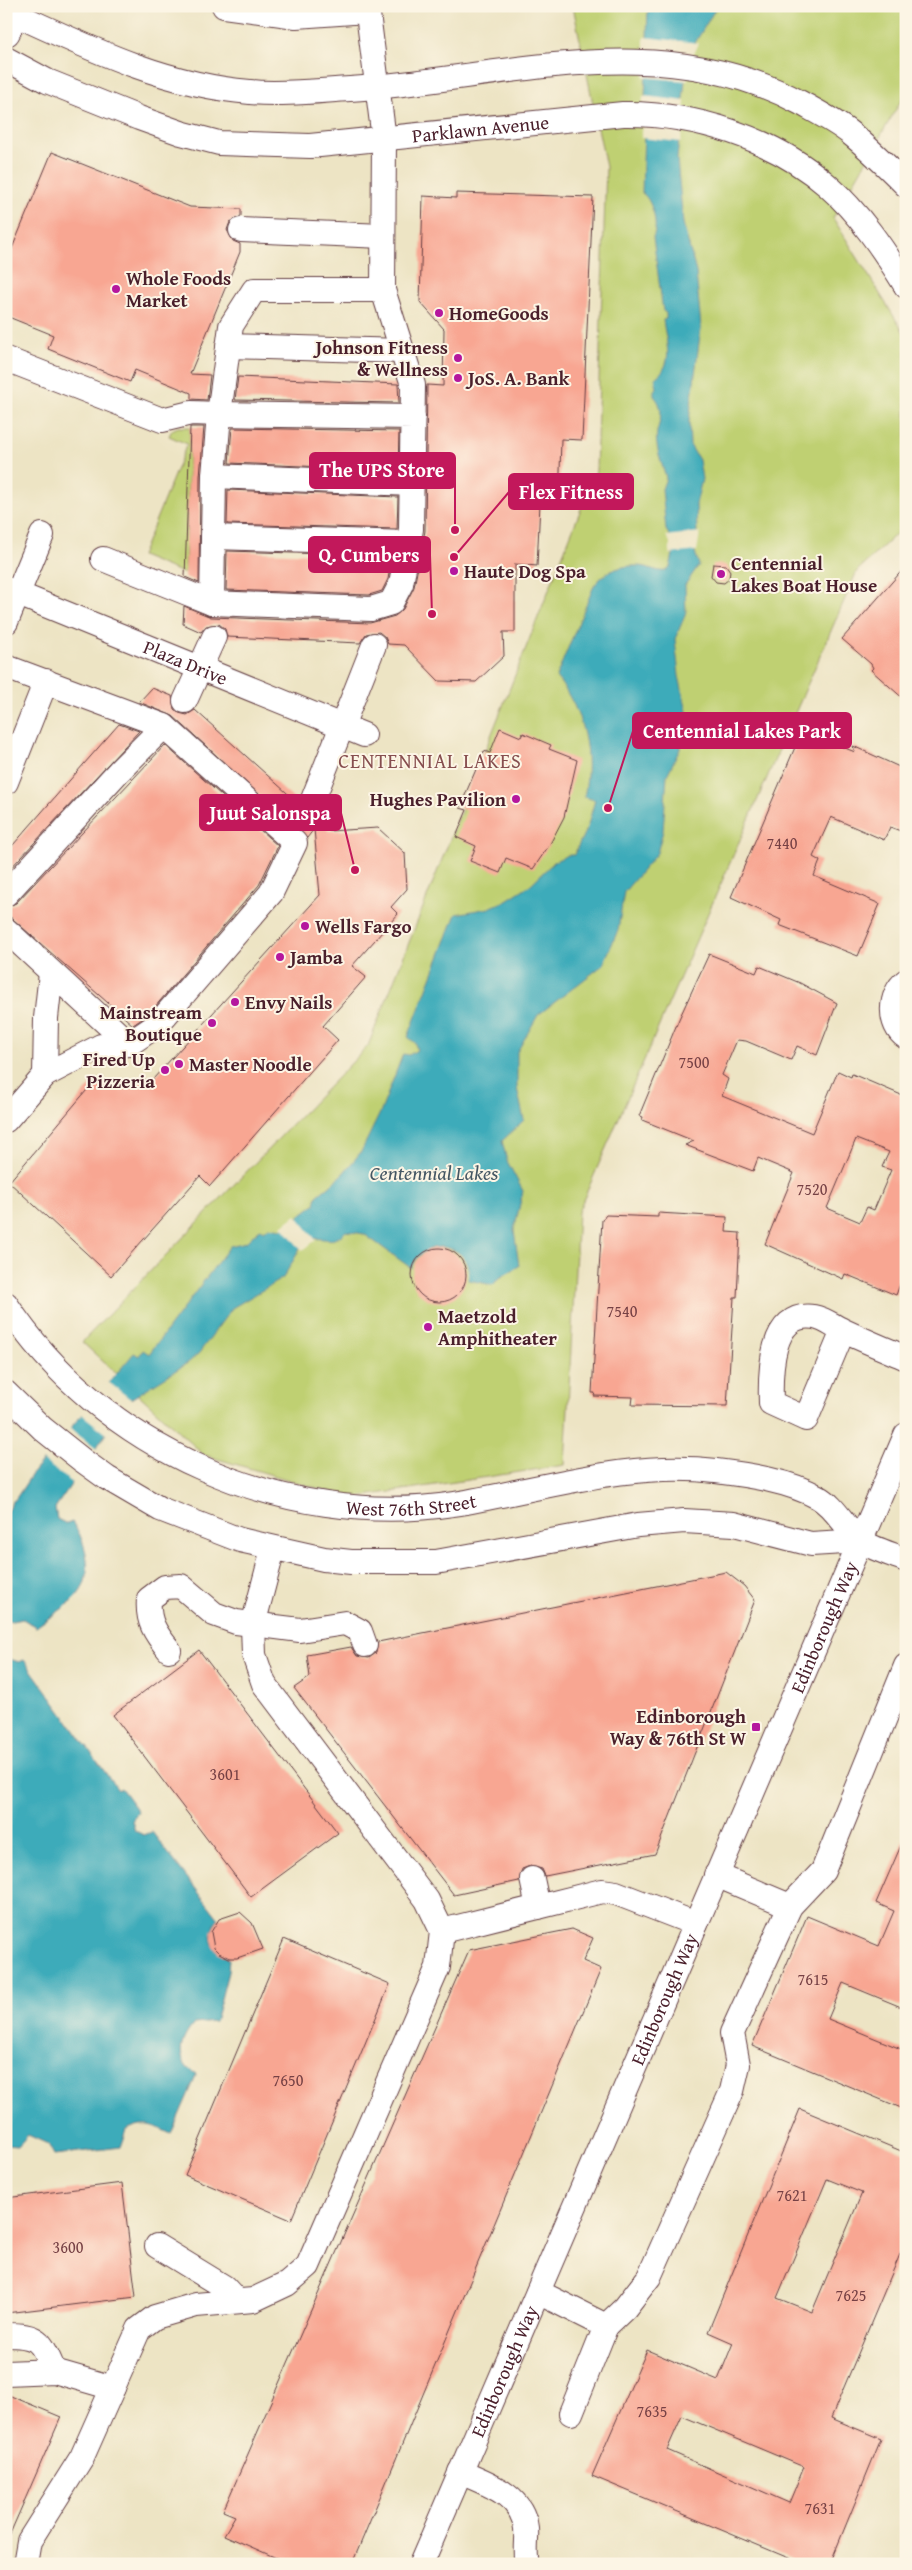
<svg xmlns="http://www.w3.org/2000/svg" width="912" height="2570" font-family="'Gentium Book Plus',serif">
  <rect width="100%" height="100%" fill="#fcf5e5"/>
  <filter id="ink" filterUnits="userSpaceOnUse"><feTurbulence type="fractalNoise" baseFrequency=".02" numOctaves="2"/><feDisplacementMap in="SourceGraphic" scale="10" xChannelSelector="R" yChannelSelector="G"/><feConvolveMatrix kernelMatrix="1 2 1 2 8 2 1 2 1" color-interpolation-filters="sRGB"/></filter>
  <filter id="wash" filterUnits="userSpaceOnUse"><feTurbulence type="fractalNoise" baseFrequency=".0096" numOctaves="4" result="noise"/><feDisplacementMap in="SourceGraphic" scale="20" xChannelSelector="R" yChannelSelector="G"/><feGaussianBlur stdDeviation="1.12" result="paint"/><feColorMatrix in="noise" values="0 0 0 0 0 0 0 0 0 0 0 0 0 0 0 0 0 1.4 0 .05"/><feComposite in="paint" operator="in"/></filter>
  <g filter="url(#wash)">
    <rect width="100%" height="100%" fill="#ede4c4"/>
    <path fill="#bfd072" stroke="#84784e" d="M573,6h333v86l-73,126 73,118v189l-49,46 -279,641 -13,253 -214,33 -147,-43 -122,-113 286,-296 228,-575 10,-304z
      M178,427h12l-5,147 -44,-18 46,-112 -18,-8 3,-6z"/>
    <path fill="#3dabba" stroke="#446572" d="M648,6h69l-22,37 -9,27 -9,89 6,64 13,49 5,55 -12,94 1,24 9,15 3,19 -6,25 1,28 -2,20 4,13 -14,20 1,28 -11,26 4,37 8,36 -7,37 -13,26 -4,56 -6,22 -33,39 -6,38 -15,35 -65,50 -21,37v36l7,32 -22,21 5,20 16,30 -9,39 5,36 -21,13 -5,6 -25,-5c7,-36 -44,-46 -57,-12l-47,-34 -18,-3c-14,14 -18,6 -33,8l-13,10 -17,29 -51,30 -33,45 -10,9 -60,38 -74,108 2,11 10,5 5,-2c16,22 24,57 1,78 -11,10 -25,18 -37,27l-13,-8 -17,3v-110l4,-4 2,-7 3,-1 19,-29 100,-118 5,3 4,-6 6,4 81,-108 16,-4 14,-13 4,2 5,-4 13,2 33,-25 2,-8 23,-19 21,-25 20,-41 22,-57 6,1 8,-5 -2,-7 -7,-6 48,-123 33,-6 16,-7 25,-16 25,-24 13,-6h6l14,-30 7,-25 -11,-3c9,-42 0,-86 -28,-120l37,-89c10,-18 32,-25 53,-21 7,2 13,5 20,4l4,-4 4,-17 -1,-9 -7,-11 -4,-41 4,-11c-3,-12 -12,-32 -9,-46 3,-12 8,-24 -3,-36v-6l3,-2 -2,-10c20,-14 11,-35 8,-58l3,-1v-6l-3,-2 -10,-74c6,-11 -1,-38 -11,-44z
      M6,1658l13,4 5,-2 94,130 3,-2 17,23 -6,10 3,10 9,4 8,-3 67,87c-14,14 -8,33 10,39l-1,14 -13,50 -21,2c-15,17 -20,37 3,50l-26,60c-17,-8 -26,-14 -44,-4l-6,17 -67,8 -6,-11 -20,-9 -10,11 -12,-1z"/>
    <path fill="#ede4c4" d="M644,37l55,6 -6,13 -6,25 -43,-4z
      M643,96l42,5 -4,41 -40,-4z
      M700,532l-3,19 -27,3v-12l-4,-6z
      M296,1215l20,25 -14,11 -20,-25z
      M107,1381l26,20 -25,34 -28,-22z
      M68,1427l30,23 -24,34 -33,-25z"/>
    <g id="blocks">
      <path fill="#f8a692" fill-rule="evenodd" d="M52,152l138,55 51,2v7l-11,6 -3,8 6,11 7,3v8l-50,122 20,1 -3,25 -16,-1v-6l-56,-23 -5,12 -82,-33 5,-14 -47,-19v-53z
        M456,193l137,4 -11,243 -21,-1 -2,65 -19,-1 -3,63 -22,-2v68h-12l1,24 -28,26 -37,-1 -35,-36 -16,-1 -3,-7 -6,-5 -13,2 -6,9 -133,-6 -2,-8 -6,-5 -13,2 -5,6 -18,-8 1,-18 27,11 159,6 25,-7 8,-7 11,-22 11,-56 2,-146 16,1 1,-57 -24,-27 3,-106 33,2z
        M238,377l160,7 1,19 -164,-3z
        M190,427h14l-4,49 -1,107 -14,-6z
        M232,428l167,3 -1,39 -169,-7z
        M228,490l170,7 -1,32 -170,-5z
        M227,551l165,5 -4,23 -6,12 -13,4 -143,-5z
        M713,564l13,1 4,6 -1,8 -5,4 -8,-1 -5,-6z
        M906,566v135l-35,-31 2,-2 -2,-4 -29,-25z
        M152,688l20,8 2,13 5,4 8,2 8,-5 102,92 -2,12 8,11h7l8,-4 11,10 49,-3 27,25 2,36 -16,18 7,7 -46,52 14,11 -43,49 15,14 -128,146 -10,-10 -89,100 -102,-94 83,-98 61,-5 167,-184 -6,-66 -7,9 -134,-122 -34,-14z
        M119,724l20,7 -133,142v-20z
        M500,728l21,9 2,-4 28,12 -2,4 28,11 -13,57 -14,27 -17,25 -27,-11 -6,15 -30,-12 6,-15 -20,-9 11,-27 -7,-2 8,-20 16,-37 6,2z
        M802,731l53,21 -2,-6 53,24v63l-16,-6 -6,13 -53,-23 -18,40 7,4 -6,15 66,28 -22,52 -79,-31 2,-5 -50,-23z
        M165,745l113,101 -19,39 -111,130 -15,10 -127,-112v-6l10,-4z
        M709,954l47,19 3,-7 41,17 37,20 -20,52 -20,-9 -6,14 -45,-19 -9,-1 -15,35 6,4 -6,17 90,37 26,-62 13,6 1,-3 54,23v171l-10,27 -51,-21 -2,5 -78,-35 29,-71 -36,-15 -5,13 -68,-26 9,-4 -52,-21 1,-3 -4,-1 40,-97zM856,1139l33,13 -7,15 9,3 -17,40 -7,-3 -7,15 -33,-14z
        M658,1213l69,4 -1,15 14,1 -3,64h-3l-7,109 -95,-1 1,-8 -39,-1 1,-3h-3l10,-173 4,-5 52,2z
        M412 1275a27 27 0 1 1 54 0a27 27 0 1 1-54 0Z
        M726,1572l18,14 11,14 -100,254 -110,22 -3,-7 -12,-3 -8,3 -3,12 -65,14 -160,-207 16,-11 -3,-22 44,-8 6,9 12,2 7,-5 2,-11z
        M199,1650l139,183 -87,64 -138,-182z
        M906,1834v175l-63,-26 -15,36 78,32v59l-154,-64 55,-130 72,30 15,-35 -18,-8z
        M240,1912l12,11 11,26 -26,9h-8l-10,-5 -5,-5 -3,-16 8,-13z
        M572,1929l21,9 -10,23 18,8 -249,595h-62l-66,-29 11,-19 -12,-5 246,-561z
        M284,1939l106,45 -99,236 -106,-45z
        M800,2109l106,44v87l-75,178 50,21 -51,125h-27l-211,-88 55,-126 71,30 15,-37 -25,-11zM827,2179l35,14 -50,119 -35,-14zM682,2416l122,51 -15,36 -122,-53z
        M122,2183l14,114 -130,16v-115z
        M6,2394l55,23 -55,126z"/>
    </g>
  </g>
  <g filter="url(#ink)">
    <use href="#blocks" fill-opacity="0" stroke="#623d42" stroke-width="1"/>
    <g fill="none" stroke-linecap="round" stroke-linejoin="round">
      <g stroke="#623d42" stroke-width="26">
        <g id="minor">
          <path d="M224,6l72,10 71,-5"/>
          <path d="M6,10c79,36 157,75 244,82 33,3 67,-1 100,-3 154,-10 306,-64 451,14 16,9 34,18 49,30 20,16 38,34 56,52"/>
          <path id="s1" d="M6,59l41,22 92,37 42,15 38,10 91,3 313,-32c71,-1 150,24 204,71 32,28 57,65 79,101"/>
          <path d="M241,230l142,6"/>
          <path d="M383,290l30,95 -2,144 -10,55 -10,19 -20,6 -159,-6 2,-127 5,-62 194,3"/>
          <path d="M228,346l174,5"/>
          <path d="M6,359l156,61 29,-7 28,1 12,-88 23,-36h129l1,-151 -17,-133"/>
          <path d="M214,476l198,8"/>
          <path d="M213,537l195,6"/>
          <path d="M103,559l109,44"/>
          <path id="s2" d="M6,589l358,146"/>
          <path d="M6,622l36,-87"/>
          <path d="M6,667l158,59 131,117 -24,50 -114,132 -28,19"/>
          <path d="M185,701l29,-64"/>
          <path d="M6,782l40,-101"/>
          <path d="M308,812l66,-167"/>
          <path d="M6,894l113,-123 45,-45"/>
          <path d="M6,930l123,114 -28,2 -56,29 -39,45"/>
          <path d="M906,981c-17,13 -18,44 0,56"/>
          <path d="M45,1075l1,-57 5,-45"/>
          <path id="s3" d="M6,1304c94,144 278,226 448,200 85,-14 175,-44 262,-33 33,4 73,10 102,26 17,9 27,31 42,43 12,9 32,14 46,20"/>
          <path d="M843,1331l-37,88 -35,-16c-1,-29 -1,-93 43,-86 11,2 19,9 28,13 21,10 43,19 64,28"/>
          <path d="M6,1393l37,36 39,31 25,18 53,31 80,31 84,19 27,3h85l202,-37 46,-4 50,3 77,20 50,-3"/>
          <path d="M169,1650c-14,-17 -22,-29 -20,-51l16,-12 16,-1 33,28 22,8 64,8 45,-7 15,8 5,14"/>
          <path d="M716,1875l74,31"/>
          <path d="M532,1879l6,28"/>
          <path d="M442,1931l160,-40 14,2 80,31"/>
          <path d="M157,2246l67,41 13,14"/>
          <path d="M538,2292l68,34 19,-18 24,-31 83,-186 6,-26 -6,-32 58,-127 33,-35 83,-205"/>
          <path d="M6,2335c35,0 35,7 48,36"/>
          <path d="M6,2373l48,-2 59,17"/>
          <path d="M571,2413l35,-87"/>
          <path d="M460,2472c27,12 62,22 66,56 1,12 -2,24 1,36"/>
          <path d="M25,2564l4,-23 53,-84 57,-128 16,-12 41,-12 57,-5 34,-16 21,-18 130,-299 4,-36 -15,-31 -163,-216 -10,-29 -1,-30 20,-76"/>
          <path id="s4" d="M421,2564l485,-1129"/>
        </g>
      </g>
      <g stroke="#623d42" stroke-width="30">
        <path id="major" d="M6,32l11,-26"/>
      </g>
      <use href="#minor" stroke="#fff" stroke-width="24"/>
      <use href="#major" stroke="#fff" stroke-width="28"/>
    </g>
  </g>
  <g fill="#b5179e" stroke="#fcf5e5" stroke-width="2">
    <circle cx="116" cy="289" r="5"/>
    <circle cx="439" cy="313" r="5"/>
    <circle cx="458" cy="358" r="5"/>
    <circle cx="458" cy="378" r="5"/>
    <circle cx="454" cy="571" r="5"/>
    <circle cx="721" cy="574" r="5"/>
    <circle cx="516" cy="799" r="5"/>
    <circle cx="305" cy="926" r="5"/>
    <circle cx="280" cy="957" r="5"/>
    <circle cx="235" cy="1002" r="5"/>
    <circle cx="212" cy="1023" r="5"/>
    <circle cx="179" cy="1064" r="5"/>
    <circle cx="165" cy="1070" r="5"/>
    <circle cx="428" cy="1327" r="5"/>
    <rect x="751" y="1722" width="10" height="10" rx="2.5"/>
  </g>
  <g text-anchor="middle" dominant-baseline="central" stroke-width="4" stroke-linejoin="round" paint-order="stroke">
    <g font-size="16" fill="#764145">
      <text x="782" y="843">7440</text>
      <text x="694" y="1062">7500</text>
      <text x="812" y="1189">7520</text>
      <text x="622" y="1311">7540</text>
      <text x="225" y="1774">3601</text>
      <text x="813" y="1979">7615</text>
      <text x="288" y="2080">7650</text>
      <text x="792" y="2195">7621</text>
      <text x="68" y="2247">3600</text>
      <text x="851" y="2295">7625</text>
      <text x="652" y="2411">7635</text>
      <text x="820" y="2508">7631</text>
    </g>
    <g font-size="19" fill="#4a1f2b" stroke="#fcf5e5">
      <text stroke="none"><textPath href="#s1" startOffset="492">Parklawn Avenue</textPath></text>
      <text stroke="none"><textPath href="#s2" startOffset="194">Plaza Drive</textPath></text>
      <text stroke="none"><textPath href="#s3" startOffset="474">West 76th Street</textPath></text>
      <text stroke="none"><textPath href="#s4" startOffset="1020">Edinborough Way</textPath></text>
      <text stroke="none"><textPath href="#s4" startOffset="615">Edinborough Way</textPath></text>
      <text stroke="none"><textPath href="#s4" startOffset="210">Edinborough Way</textPath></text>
    </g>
    <g font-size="19" font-weight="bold" fill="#4a1f2b" stroke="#fcf5e5" text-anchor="start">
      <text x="126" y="278">Whole Foods<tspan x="126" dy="22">Market</tspan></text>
      <text x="449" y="313">HomeGoods</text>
      <text x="448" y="347" text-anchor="end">Johnson Fitness<tspan x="448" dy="22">&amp; Wellness</tspan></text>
      <text x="468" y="378">JoS. A. Bank</text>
      <text x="731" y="563">Centennial<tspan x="731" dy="22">Lakes Boat House</tspan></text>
      <text x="464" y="571">Haute Dog Spa</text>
      <text x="506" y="799" text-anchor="end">Hughes Pavilion</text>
      <text x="315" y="926">Wells Fargo</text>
      <text x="290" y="957">Jamba</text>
      <text x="245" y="1002">Envy Nails</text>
      <text x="202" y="1012" text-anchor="end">Mainstream<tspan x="202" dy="22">Boutique</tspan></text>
      <text x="155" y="1059" text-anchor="end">Fired Up<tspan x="155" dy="22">Pizzeria</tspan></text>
      <text x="189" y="1064">Master Noodle</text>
      <text x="438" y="1316">Maetzold<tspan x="438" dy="22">Amphitheater</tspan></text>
      <text x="746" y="1716" text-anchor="end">Edinborough<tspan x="746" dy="22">Way &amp; 76th St W</tspan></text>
    </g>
    <g font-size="20" letter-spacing="1" fill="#874e4f" stroke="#fcf5e5">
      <text x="430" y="760">CENTENNIAL LAKES</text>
    </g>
    <g font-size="20" font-style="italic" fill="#455764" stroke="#fcf5e5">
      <text x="434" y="1172">Centennial Lakes</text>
    </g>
  </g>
  <path fill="none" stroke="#c2185b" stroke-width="2" d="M455 530L455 470M454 557L509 492M432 614L430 555M608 808L633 731M355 870L341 813"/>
  <g fill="#c2185b" stroke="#fcf5e5" stroke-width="2">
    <circle cx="455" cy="530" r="5"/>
    <circle cx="454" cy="557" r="5"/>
    <circle cx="432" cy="614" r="5"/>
    <circle cx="608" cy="808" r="5"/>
    <circle cx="355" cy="870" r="5"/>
  </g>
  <g fill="#c2185b" stroke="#c2185b" stroke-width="2">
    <rect x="310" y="453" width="145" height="35" rx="5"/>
    <rect x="509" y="474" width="124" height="35" rx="5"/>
    <rect x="309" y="537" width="121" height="35" rx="5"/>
    <rect x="633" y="713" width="218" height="35" rx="5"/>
    <rect x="200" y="795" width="141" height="35" rx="5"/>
  </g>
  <g font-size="20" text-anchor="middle" font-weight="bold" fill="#fff">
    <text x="382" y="477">The UPS Store</text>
    <text x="571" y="499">Flex Fitness</text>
    <text x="369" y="562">Q. Cumbers</text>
    <text x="742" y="738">Centennial Lakes Park</text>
    <text x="270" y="820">Juut Salonspa</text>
  </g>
  <rect width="912" height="2570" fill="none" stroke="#fcf5e5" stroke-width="25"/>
</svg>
